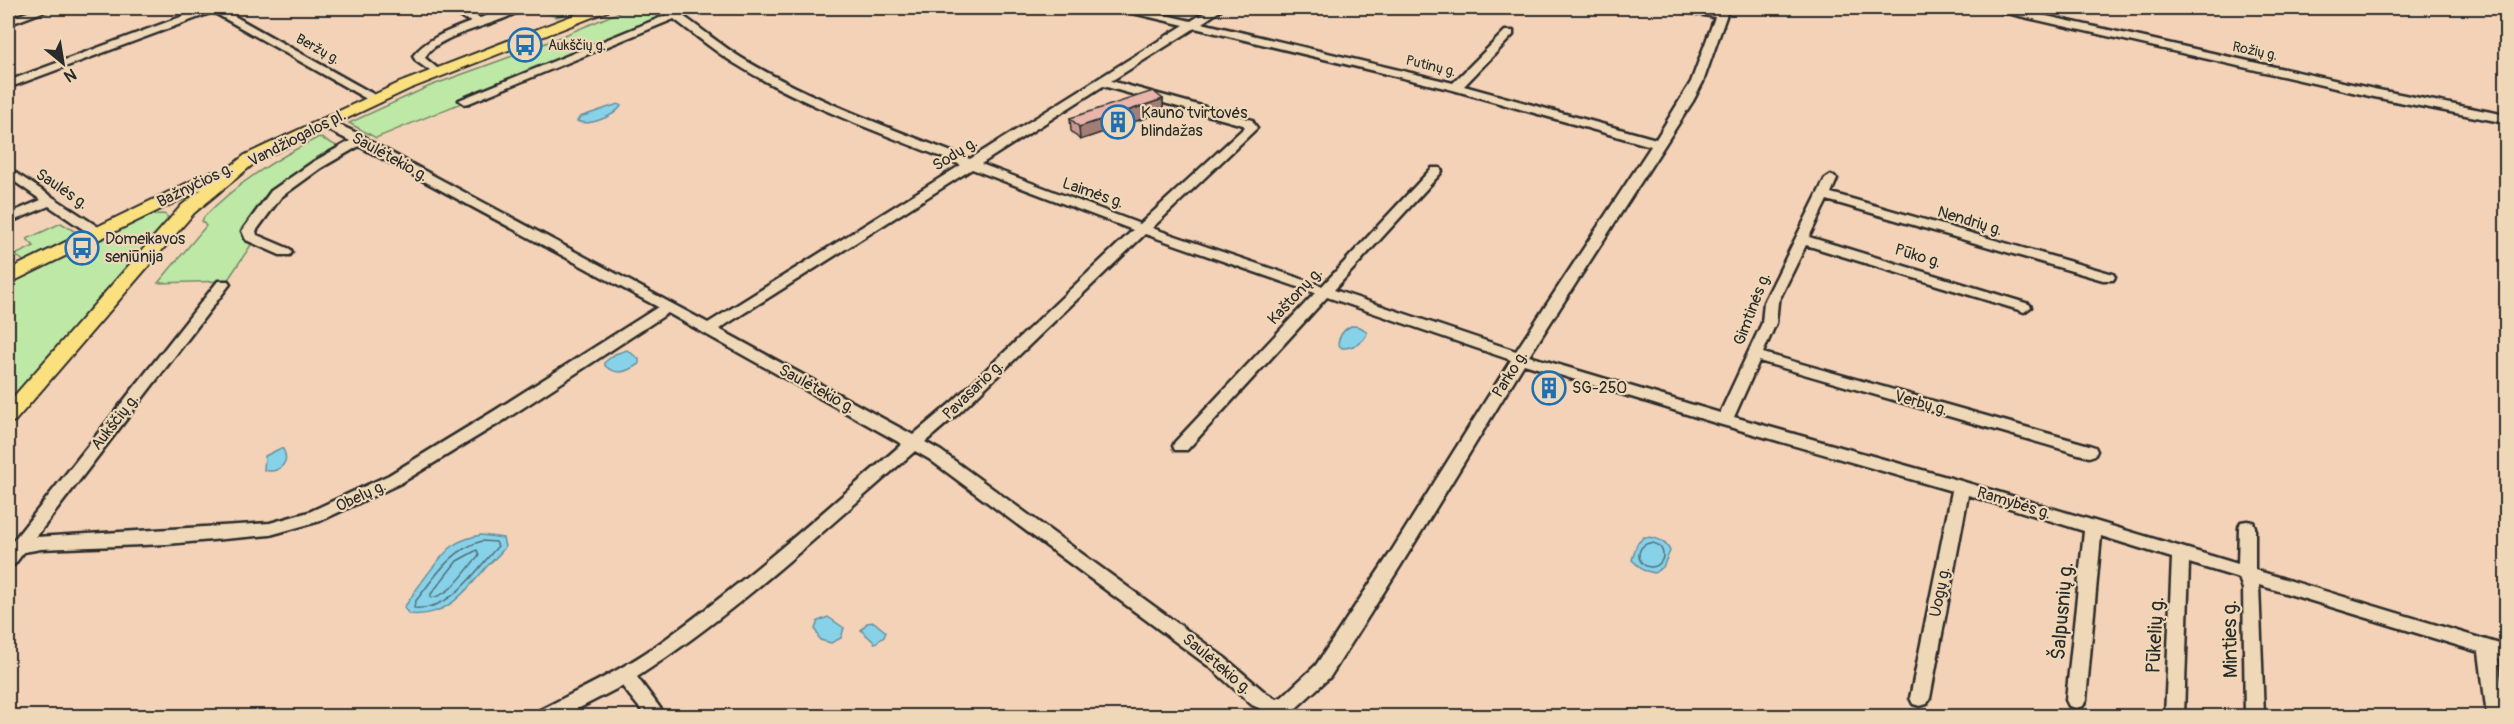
<svg xmlns="http://www.w3.org/2000/svg" width="2514" height="724" font-family="Pangolin,sans-serif">
  <rect width="100%" height="100%" fill="#f4d2b7"/>
  <filter id="ink" filterUnits="userSpaceOnUse"><feTurbulence type="fractalNoise" baseFrequency=".0167" numOctaves="2"/><feDisplacementMap in="SourceGraphic" scale="12" xChannelSelector="R" yChannelSelector="G"/><feConvolveMatrix kernelMatrix="1 2 1 2 8 2 1 2 1" color-interpolation-filters="sRGB"/></filter>
  <g filter="url(#ink)">
    <path fill="#bee8a5" stroke="#748a68" stroke-width="1.5" d="M523,8h58l-24,9 -24,-9 -45,18 -4,-2z
      M629,8h63l-316,130 -27,-15 81,-37 99,-36z
      M319,137l24,12 -49,31 -48,59 5,6 -24,36 -69,2 48,-57 -4,-5 2,-4c34,-35 72,-58 115,-80z
      M164,214l4,3 -2,7 -158,182v-124l141,-67z
      M61,223l18,11 -55,27 -9,-6 19,-9 -7,-7z"/>
    <path fill="#88d2e9" stroke="#638f9d" stroke-width="1.5" d="M618,104l3,2c-6,10 -33,21 -44,15l3,-4z
      M1351,326c8,0 12,1 16,7 -3,10 -15,15 -25,15l-4,-4c1,-9 5,-14 13,-18z
      M627,350l12,9v5c-13,8 -21,12 -34,2v-4l10,-8z
      M279,449h4c8,14 -5,25 -19,21l1,-14z
      M481,535l22,3 2,9c-6,9 -15,15 -22,24 -20,24 -39,47 -74,43l-5,-6c10,-16 35,-52 50,-63 8,-6 18,-8 27,-10z
      M1644,537c11,0 22,4 26,14l-7,16 -9,6 -11,-3 -11,-10 5,-16z
      M828,617l16,11 -3,10 -10,5 -11,-3 -5,-11 3,-8z
      M874,622l12,10 -2,5 -9,6 -14,-13 6,-7z"/>
    <g fill="none" stroke-linecap="round" stroke-linejoin="round">
      <path stroke="#506e77" stroke-width="1.5" d="M482,541l14,1 2,4c-23,25 -46,65 -84,62l1,-6c20,-25 35,-52 67,-61z
        M1639 555a12 12 0 1 1 24 0a12 12 0 1 1-24 0Z
        M477,550l2,5c-14,16 -26,39 -48,43v-4l26,-33z"/>
      <g stroke="#2b2b2b" stroke-width="5">
        <path id="minor" d="M39,8h14l-45,17v-6z
          M205,8h15l162,91 -2,3h-8l-159,-90 -205,76v-7z
          M444,8h13l23,10 29,-10h14c-19,17 -88,25 -98,50l18,15 -6,3 -21,-15 -3,-5c14,-18 38,-26 58,-34z
          M684,8h13l-1,2 -13,6c20,14 39,30 60,43 71,42 150,70 227,100l214,-134 -64,-15 -1,-2h17l55,13 21,-13h12l-22,15 251,60 52,-52h8v4l-49,51 192,53 35,-57 24,-65 -34,-6 -5,-3h21l20,3 2,-3h10l-26,74 -10,19 -164,255 191,57 42,-90 2,-21 61,-123 6,-4 6,4 -6,14 282,81 2,3 -2,3h-10l-276,-80 -18,37 220,67 2,3 -7,5 -5,-2 -213,-65 -28,57 -2,21 -13,30 326,92 6,2 2,4 -2,4 -6,2 -330,-96 -25,56 227,64 277,83 1,-37 2,-5 6,-1 6,1 2,5v43l251,76v14l-8,-2 8,58h-19l-8,-64 -220,-67 5,131h-19l-2,-127 -4,-11 -50,-15 -5,153h-19l7,-158 -71,-22 -15,164 -3,6 -7,2 -7,-2 -3,-6 18,-169 -116,-36 -38,203 -3,6 -7,2 -7,-2 -3,-6 42,-207 -233,-67 -195,-60 -123,201 -71,112 -36,33 -16,6h-21l4,-7 -9,-4 -41,-37 -282,-209 -14,-8c-90,78 -178,161 -278,226l29,39h-20l-24,-30 -58,30h-26l2,-6c43,-22 88,-43 127,-72 82,-59 158,-128 235,-194l-234,-131 -162,106 -105,64 -81,38 -50,14 -103,9 -126,5 -17,3 -10,13 -6,2v-24l5,-2 205,-260h10l2,3 -194,253 234,-14 39,-11 80,-37 105,-64 164,-104 -299,-161 -38,22 -40,29 -25,34 1,4 33,14 2,3 -2,3h-10l-34,-15 -4,-9 29,-40 42,-29 37,-21 -29,-15v-6h8l36,17 2,3 341,183 253,-158c-76,-31 -157,-58 -227,-102 -21,-13 -40,-29 -60,-44l-205,84 -4,1 -6,-4zM1195,28l258,62 198,56 -135,205 -182,-61 106,-116 2,-3 -2,-3h-8l-110,118 -170,-58 105,-100 -5,-8 -141,-39zM1103,86l140,39 2,2 -105,97 -159,-60zM972,169l161,61 -182,173 -38,32 -194,-106zM1145,234l170,59 -140,149 -2,4 2,4h12l140,-153 184,63 -122,195 -73,110 -34,32 -6,2 -10,-6 -41,-35 -284,-207 -16,-9 36,-31z
          M1993,8h17l364,81 132,26v8l-132,-26 -376,-86z
          M8,168l95,62 2,3 -2,3h-10l-44,-30 -41,17v-9l33,-14 -33,-23z"/>
      </g>
      <g stroke="#2b2b2b" stroke-width="4">
        <path id="major" d="M592,8h18l-2,3 -199,78 -152,72 -63,52 -179,208 -7,2v-20l174,-198 20,-16 -188,92 -6,2v-13l200,-97 6,-1 7,2 24,-19 154,-72z"/>
      </g>
      <use href="#minor" fill="#efd8b7" fill-rule="evenodd"/>
      <use href="#major" fill="#fbe080" fill-rule="evenodd"/>
    </g>
    <path fill="#c89b92" stroke="#2b2b2b" stroke-width="1.5" d="M1163,99v13l-83,28 -9,-9 -1,-13z"/>
    <path fill="#a37e77" stroke="#2b2b2b" stroke-width="1.5" d="M1163,99v13l-83,28 -1,-13z"/>
    <path fill="#e9b4aa" stroke="#2b2b2b" stroke-width="1.5" d="M1153,91l10,8 -84,28 -9,-9z"/>
  </g>
  <defs>
    <g id="bus-ring" transform="scale(1.725)"><circle r="9.5" fill="#efd8b7" stroke="#1f6fb2" stroke-width="1.5"/><path d="M-5-6H5V4H4V6H2V4H-2V6H-4V4H-5ZM-3.5-4V0h7V-4ZM-3.5 1.2v1.5H-2V1.2ZM2 1.2v1.5H3.5V1.2Z" fill="#1f6fb2"/></g>
    <g id="building-ring" transform="scale(1.725)"><circle r="9.5" fill="#efd8b7" stroke="#1f6fb2" stroke-width="1.5"/><path d="M-4-6H4V6H1V3H-1V6H-4ZM-2.5-4.3h1.7v1.8h-1.7ZM.8-4.3h1.7v1.8H.8ZM-2.5-1h1.7V.8h-1.7ZM.8-1h1.7V.8H.8Z" fill="#1f6fb2"/></g>
  </defs>
  <g fill-rule="evenodd">
    <use href="#bus-ring" x="525" y="45"/>
    <use href="#building-ring" x="1118" y="122"/>
    <use href="#bus-ring" x="82" y="248"/>
    <use href="#building-ring" x="1549" y="388"/>
  </g>
  <g text-anchor="middle" dominant-baseline="central" stroke-width="4.5" stroke-linejoin="round" paint-order="stroke">
    <g font-size="14" fill="#2b2b2b" stroke="#efd8b7" text-anchor="start">
      <text x="548" y="45">Aukščių g.</text>
    </g>
    <g font-size="14" fill="#2b2b2b" stroke="#efd8b7">
      <text transform="translate(318 49) rotate(29)">Beržų g.</text>
      <text transform="translate(2255 51) rotate(12)">Rožių g.</text>
      <text transform="translate(1431 66) rotate(14)">Putinų g.</text>
    </g>
    <g font-size="16" fill="#2b2b2b" stroke="#efd8b7" text-anchor="start">
      <text x="1141" y="113">Kauno tvirtovės<tspan x="1141" dy="18">blindažas</tspan></text>
      <text x="105" y="239">Domeikavos<tspan x="105" dy="18">seniūnija</tspan></text>
      <text x="1572" y="388">SG-250</text>
    </g>
    <g font-size="16" fill="#2b2b2b" stroke="#efd8b7">
      <text transform="translate(297 138) rotate(-27)">Vandžiogalos pl.</text>
      <text transform="translate(955 154) rotate(-32)">Sodų g.</text>
      <text transform="translate(390 157) rotate(29)">Saulėtekio g.</text>
      <text transform="translate(195 185) rotate(-26)">Bažnyčios g.</text>
      <text transform="translate(62 189) rotate(34)">Saulės g.</text>
      <text transform="translate(1093 193) rotate(19)">Laimės g.</text>
      <text transform="translate(1970 221) rotate(17)">Nendrių g.</text>
      <text transform="translate(1918 256) rotate(17)">Pūko g.</text>
      <text transform="translate(1295 296) rotate(-47)">Kaštonų g.</text>
      <text transform="translate(1752 309) rotate(-69)">Gimtinės g.</text>
      <text transform="translate(1510 374) rotate(-58)">Parko g.</text>
      <text transform="translate(817 389) rotate(29)">Saulėtekio g.</text>
      <text transform="translate(973 390) rotate(-44)">Pavasario g.</text>
      <text transform="translate(1921 403) rotate(16)">Verbų g.</text>
      <text transform="translate(115 422) rotate(-52)">Aukščių g.</text>
      <text transform="translate(361 496) rotate(-25)">Obelų g.</text>
      <text transform="translate(2014 503) rotate(17)">Ramybės g.</text>
      <text transform="translate(1940 592) rotate(-79)">Uogų g.</text>
      <text transform="translate(1217 664) rotate(40)">Saulėtekio g.</text>
    </g>
    <g font-size="20" fill="#2b2b2b" stroke="#efd8b7">
      <text transform="translate(2062 611) rotate(-85)">Šalpusnių g.</text>
      <text transform="translate(2155 635) rotate(-87)">Pūkelių g.</text>
      <text transform="translate(2230 639) rotate(-91)">Minties g.</text>
    </g>
  </g>
  <rect width="2514" height="724" fill="none" stroke="#efd8b7" stroke-width="30"/>
  <rect x="15" y="15" width="2484" height="694" fill="none" stroke="#2b2b2b" stroke-width="2" filter="url(#ink)"/>
  <g transform="translate(63 63) rotate(150)" stroke="#efd8b7" stroke-width="4.5" paint-order="stroke">
  <path d="M0-4.5L10 22L0 15L-10 22Z" fill="#2b2b2b"/>
  <text y="-9" font-size="16" font-weight="bold" text-anchor="middle" fill="#2b2b2b">N</text>
  </g>
</svg>
